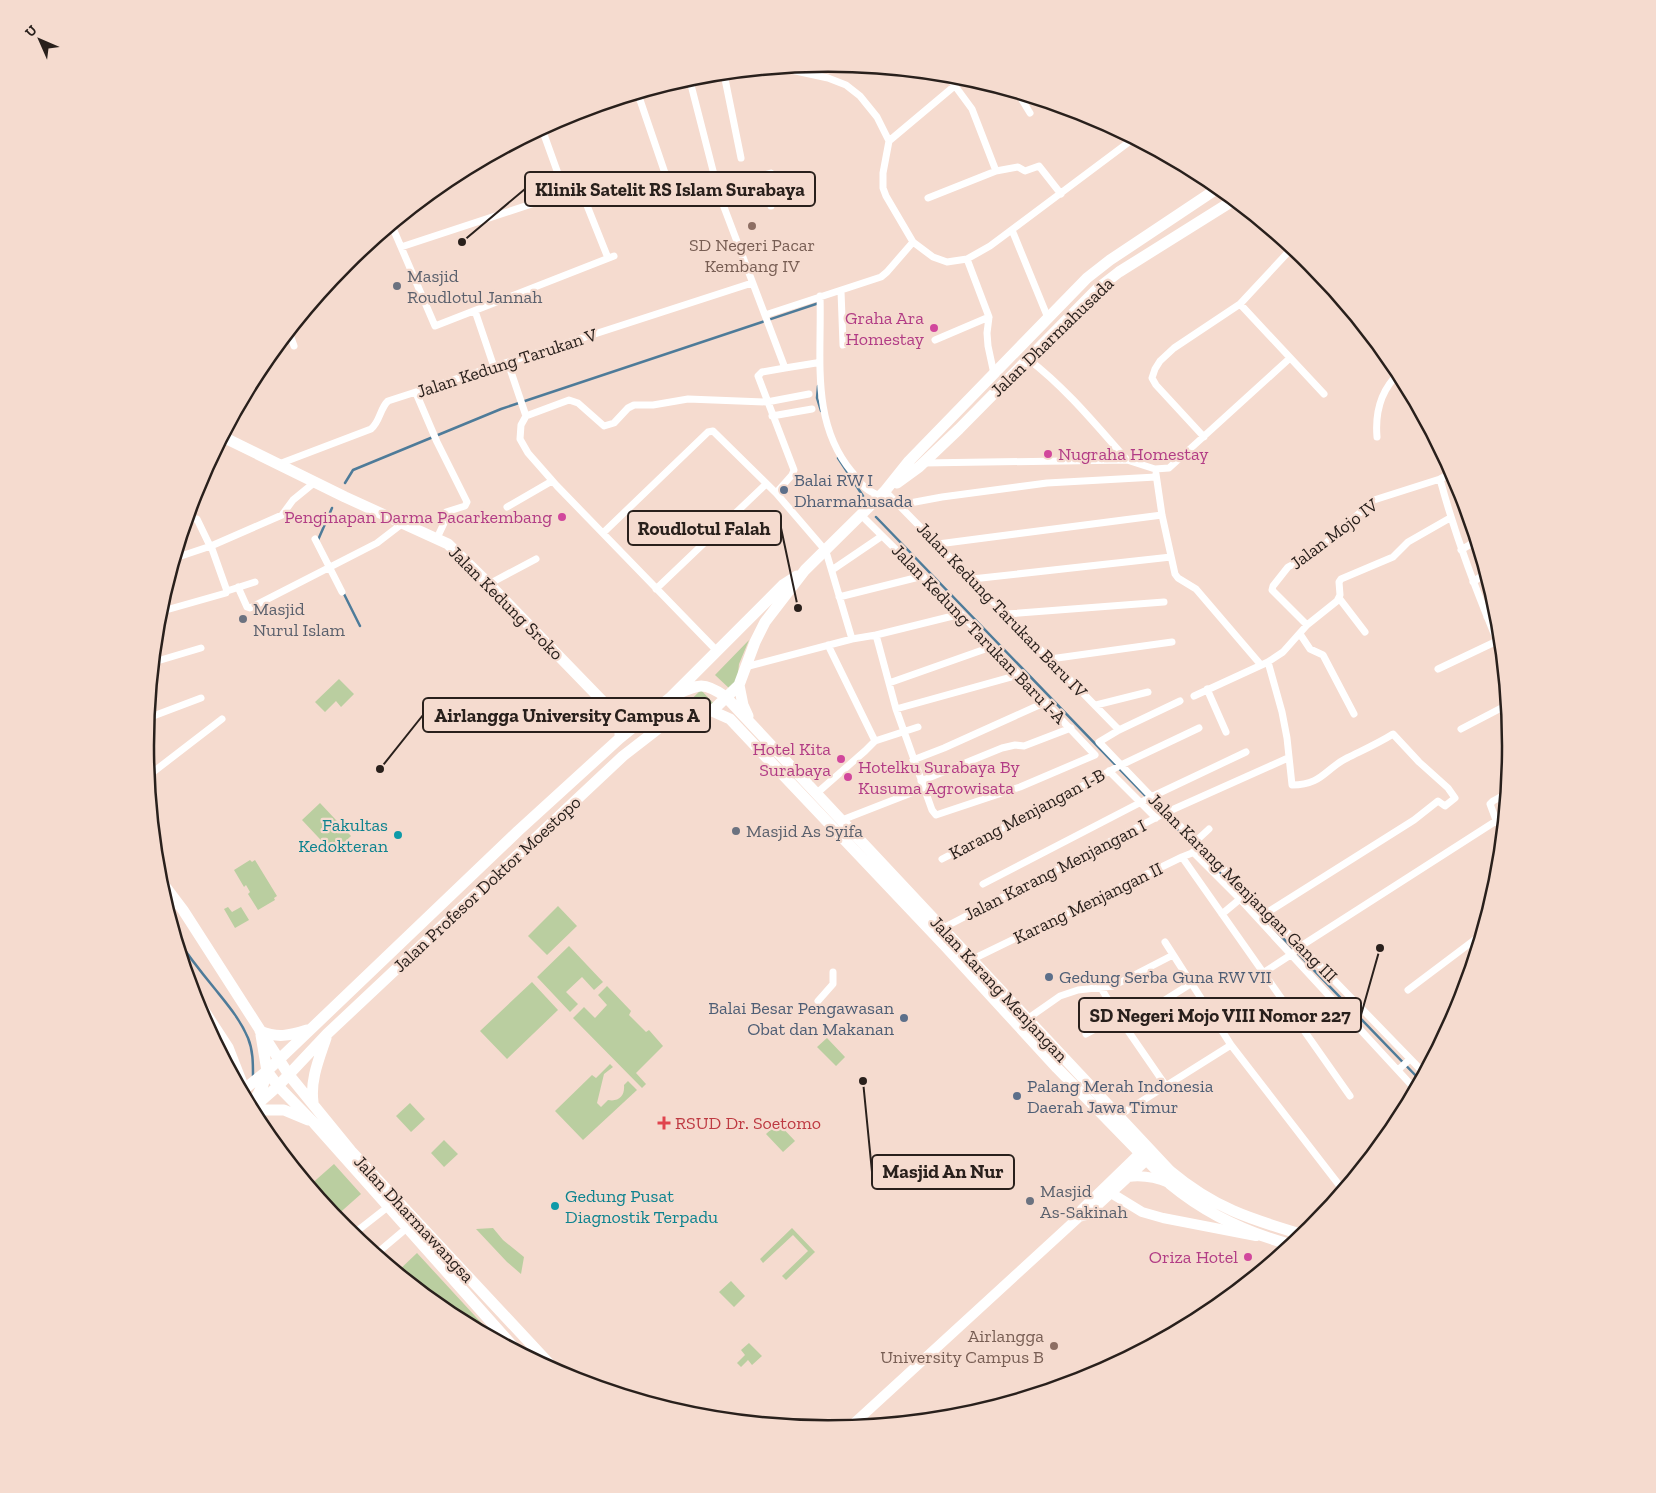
<svg xmlns="http://www.w3.org/2000/svg" width="1656" height="1493" font-family="'Zilla Slab',serif">
  <rect width="100%" height="100%" fill="#f5dbcf"/>
  <path fill="#bacea0" d="M749,640l-10,24 -2,20 -6,6 -16,-15z
    M339,679l15,15 -13,13 -5,-6 -11,11 -10,-10z
    M701,690l14,15 -36,6z
    M320,803l31,33 -18,17 -31,-33z
    M250,860l2,2 3,-2 22,36 -3,2 1,2 -17,10 -10,-16 2,-2 -4,-7 -2,2 -10,-17z
    M558,906l19,20 -30,29 -19,-19z
    M228,907l4,5 9,-5 8,13 -14,8 -11,-19z
    M569,946l34,36 -9,8 -12,-13 -16,15 12,12 -8,8 -33,-35z
    M532,982l26,28 -51,49 -27,-28z
    M607,986l24,25 -2,4 17,17 3,-2 14,16 -27,27 10,11 -4,4 -69,-70 11,-11 11,11 12,-13 -9,-10z
    M827,1038l18,19 -9,9 -19,-19z
    M610,1064l3,3 -9,7 -7,29 4,4 7,-7c11,2 17,-4 16,-15l4,-4 9,9 -54,50 -28,-29 37,-36 4,3z
    M410,1103l15,16 -14,13 -15,-16z
    M778,1123l17,18 -12,11 -17,-18z
    M444,1140l14,14 -14,13 -13,-14z
    M334,1164l27,30 -26,23 -26,-31z
    M493,1228l10,12 21,17 -3,17 -14,-12 -31,-33z
    M792,1228l23,24 -29,28 -4,-4 26,-25 -15,-16 -30,28 -3,-4z
    M417,1253l81,88 -50,-27 -51,-42z
    M731,1281l14,15 -11,11 -15,-15z
    M749,1343l13,13 -10,9 -4,-5 -7,7 -4,-4 8,-8 -4,-5z"/>
  <g fill="none" stroke-linecap="round" stroke-linejoin="round">
    <path stroke="#4e7b99" stroke-width="2.5" d="M818,386l-1,12 4,13
      M838,458l25,38
      M345,483l8,-13 148,-61 318,-106
      M876,517l544,563
      M318,540l14,-32
      M343,592l17,34
      M175,936c12,18 26,36 40,53 12,15 25,30 33,49 5,12 5,25 5,38
      M260,1111l3,18"/>
    <path stroke="#fff" stroke-width="7" d="M782,68l46,10 18,7 14,11 17,21 12,24 -6,32v15l3,8 27,46 20,15 14,5 20,-3 23,-13 143,-107
      M724,74l17,84
      M947,75l25,34 24,62
      M690,81l29,113 66,174 -23,4 -4,4 36,94 -2,5 -16,18
      M1019,95l11,18
      M542,129l23,64
      M889,141l75,-63
      M630,183l7,18 3,2c12,-4 26,-8 28,-21l-30,-88
      M717,189l54,-16v33
      M928,198l68,-27 22,-4 7,4 14,-5 22,28
      M392,226l43,100 179,-70
      M1012,230l36,88
      M401,247l179,-59 28,70
      M967,259l22,58 -2,16 1,13 6,28
      M841,291l2,54
      M820,296c2,61 -10,126 32,176 11,14 12,17 28,24
      M1240,304l84,90
      M475,311l19,56
      M765,315l116,-38 6,-5 26,-30
      M289,332l5,14
      M935,340l54,-23
      M1028,359c38,29 68,66 99,101
      M508,363l18,53
      M785,368l31,-5
      M416,393l21,49 30,60 -2,4 -19,6v7l-9,19
      M772,416l40,-7
      M1204,437l-48,-52 -4,-7 3,-9 5,-8 14,-13 66,-44 52,-56
      M1377,437c-2,-24 4,-47 22,-64
      M923,463l204,-3 28,9 14,-1 121,-110
      M279,464l92,-35c9,-7 9,-21 17,-28l364,-118
      M1156,474l6,41 13,59 3,4 18,11 65,76
      M1440,479c16,60 38,116 62,174
      M885,491l234,239
      M899,505l43,-8 105,-14 109,-6
      M507,507l45,-26
      M861,515l100,99 134,141 -75,32 -84,28 -4,-5 -36,-101 -20,-74
      M187,519h10l13,27
      M603,533l105,-101 5,-1 63,62 49,57 2,5 25,84
      M315,539l27,53
      M938,544l224,-29
      M1461,550l15,-9
      M175,558l36,-12 71,-31 11,-15 22,-18
      M832,570l50,-34
      M972,579l199,-22
      M1473,582l13,-9
      M489,584l47,-25
      M238,587l9,20 3,1 127,-65 26,-20
      M656,589l110,-105
      M227,591l28,-9
      M839,597l84,-21
      M1339,598l26,34
      M159,612l67,-19 1,-2 -16,-45
      M1007,614l157,-12
      M1487,617l9,-7
      M1307,625l-35,-35 1,-4 15,-19 28,-15 58,-52 66,-21 12,-6
      M1300,634l10,15 13,6 31,59
      M828,645l47,96
      M718,652l-161,-166 -29,-33 -8,-14 1,-14 5,-9 43,-16 9,3 26,23 10,-3 14,-15 6,-3h19l35,-6 79,3 42,-8
      M1050,659l122,-17
      M154,662l47,-14
      M1268,662l14,50 5,26 5,47c30,0 33,-16 55,-27 16,-8 32,-15 46,-24l26,28 29,26 7,10 -10,8 -7,-5 -24,19 -146,92
      M745,667l107,-28 24,-4 85,-21
      M1438,669l59,-28
      M889,683l102,-36
      M1207,689l19,43
      M1194,696l74,-34 15,-10 24,-27 30,-24 3,-6 -1,-13 2,-3 52,-22 15,-15 42,-24
      M1180,701l-61,29 -20,12 67,70 135,134 123,127
      M1096,705l52,-13
      M896,709l122,-34
      M148,718l53,-20
      M1461,729l46,-24
      M913,760l31,-12 102,-46
      M1109,771l47,47
      M148,776l74,-57
      M921,781l81,-33 13,-3 9,1 47,-18
      M817,793l48,-42 10,-10 43,-14
      M842,820l82,-32
      M1503,830l-7,-10 -6,-16 3,-3 13,-7
      M1196,841l13,-12
      M1193,852l45,45 177,192
      M1182,857l168,239
      M942,859l109,-56 68,-37 80,-38
      M1493,881l5,-3
      M983,884l168,-87 95,-45
      M1222,914l18,-15
      M943,928l222,-115 123,-55
      M1165,942l66,103 112,145
      M973,959l209,-102 15,-6
      M1263,973l29,-19 9,-8 195,-125
      M191,987l39,60 16,41
      M1101,988l18,30
      M1408,990l73,-55
      M818,1001l15,-17v-12
      M1343,1012l12,-10
      M1027,1019l33,-23 18,-6 35,-4 60,-31
      M1124,1025l42,61
      M1086,1034l32,-17 7,8 67,-42
      M1420,1069l11,-8
      M1398,1070l12,-11
      M1118,1116l113,-71
      M352,1235l37,-29
      M376,1254l32,-27"/>
    <path stroke="#fff" stroke-width="10" d="M638,94l70,-18
      M1128,1177c15,-2 27,0 41,6
      M1111,1193l31,19 21,6 93,18
      M1079,1217l3,-8 63,-61
      M850,1427l229,-210 8,-2 64,-59"/>
    <path stroke="#fff" stroke-width="11" d="M223,437l122,60 103,47 41,40 127,131 4,9v14
      M897,483l22,-16 40,-38 138,-140 22,-17 115,-72
      M739,685l4,20 5,11
      M671,697c26,-12 31,-17 55,0l444,474c44,37 80,48 134,64
      M712,711l18,8 216,228 111,121 113,116c35,29 77,49 122,61
      M158,877l25,33 106,165 62,76 206,221
      M260,1031c17,7 29,5 47,-1
      M267,1071l11,15 36,37 203,228
      M242,1091l25,-20 251,-240 102,-93 51,-41 112,-112 14,-9
      M313,1102c-3,-22 6,-43 13,-64
      M252,1105l11,-20 4,-14 -6,-36
      M250,1107l11,-6 17,-15 49,-52 296,-278 40,-31 20,-10 29,-4 27,-26 16,-43 10,-20 40,-52 80,-79 24,-30 178,-183 23,-18 108,-72
      M264,1110h20l24,10"/>
  </g>
  <g fill="#8d6e63" stroke="#f5dbcf" stroke-width="2">
    <circle cx="752" cy="226" r="5"/>
    <circle cx="1054" cy="1346" r="5"/>
  </g>
  <g fill="#6b7280" stroke="#f5dbcf" stroke-width="2">
    <circle cx="397" cy="286" r="5"/>
    <circle cx="243" cy="619" r="5"/>
    <circle cx="736" cy="831" r="5"/>
    <circle cx="1030" cy="1201" r="5"/>
  </g>
  <g fill="#d1479c" stroke="#f5dbcf" stroke-width="2">
    <circle cx="934" cy="328" r="5"/>
    <circle cx="1048" cy="454" r="5"/>
    <circle cx="562" cy="517" r="5"/>
    <circle cx="841" cy="759" r="5"/>
    <circle cx="848" cy="777" r="5"/>
    <circle cx="1248" cy="1257" r="5"/>
  </g>
  <g fill="#5c6f8a" stroke="#f5dbcf" stroke-width="2">
    <circle cx="784" cy="490" r="5"/>
    <circle cx="1049" cy="977" r="5"/>
    <circle cx="904" cy="1018" r="5"/>
    <circle cx="1017" cy="1096" r="5"/>
  </g>
  <g fill="#0f9aa8" stroke="#f5dbcf" stroke-width="2">
    <circle cx="398" cy="835" r="5"/>
    <circle cx="555" cy="1206" r="5"/>
  </g>
  <path fill="#e0444e" stroke="#f5dbcf" stroke-width="2" d="M661.5 1115.5h5v5h5v5h-5v5h-5v-5h-5v-5h5z"/>
  <g text-anchor="middle" dominant-baseline="central" stroke-width="4.5" stroke-linejoin="round" paint-order="stroke">
    <g font-size="18" fill="#785e54" stroke="#f5dbcf">
      <text x="752" y="245">SD Negeri Pacar<tspan x="752" dy="21">Kembang IV</tspan></text>
      <text x="1044" y="1336" text-anchor="end">Airlangga<tspan x="1044" dy="21">University Campus B</tspan></text>
    </g>
    <g font-size="18" fill="#5b616d" stroke="#f5dbcf" text-anchor="start">
      <text x="407" y="276">Masjid<tspan x="407" dy="21">Roudlotul Jannah</tspan></text>
      <text x="253" y="609">Masjid<tspan x="253" dy="21">Nurul Islam</tspan></text>
      <text x="746" y="831">Masjid As Syifa</text>
      <text x="1040" y="1191">Masjid<tspan x="1040" dy="21">As-Sakinah</tspan></text>
    </g>
    <g font-size="18" fill="#b23c85" stroke="#f5dbcf" text-anchor="end">
      <text x="924" y="318">Graha Ara<tspan x="924" dy="21">Homestay</tspan></text>
      <text x="1058" y="454" text-anchor="start">Nugraha Homestay</text>
      <text x="552" y="517">Penginapan Darma Pacarkembang</text>
      <text x="831" y="749">Hotel Kita<tspan x="831" dy="21">Surabaya</tspan></text>
      <text x="858" y="767" text-anchor="start">Hotelku Surabaya By<tspan x="858" dy="21">Kusuma Agrowisata</tspan></text>
      <text x="1238" y="1257">Oriza Hotel</text>
    </g>
    <g font-size="18" fill="#29201c" stroke="#f5dbcf">
      <text transform="translate(1052 337) rotate(-44)">Jalan Dharmahusada</text>
      <text transform="translate(507 363) rotate(-18)">Jalan Kedung Tarukan V</text>
      <text transform="translate(1334 534) rotate(-37)">Jalan Mojo IV</text>
      <text transform="translate(506 603) rotate(45)">Jalan Kedung Sroko</text>
      <text transform="translate(1002 610) rotate(46)">Jalan Kedung Tarukan Baru IV</text>
      <text transform="translate(979 634) rotate(46)">Jalan Kedung Tarukan Baru I-A</text>
      <text transform="translate(1027 814) rotate(-28)">Karang Menjangan I-B</text>
      <text transform="translate(1055 870) rotate(-27)">Jalan Karang Menjangan I</text>
      <text transform="translate(487 884) rotate(-43)">Jalan Profesor Doktor Moestopo</text>
      <text transform="translate(1243 888) rotate(45)">Jalan Karang Menjangan Gang III</text>
      <text transform="translate(1088 903) rotate(-26)">Karang Menjangan II</text>
      <text transform="translate(999 989) rotate(47)">Jalan Karang Menjangan</text>
      <text transform="translate(414 1219) rotate(47)">Jalan Dharmawangsa</text>
    </g>
    <g font-size="18" fill="#4e5e75" stroke="#f5dbcf" text-anchor="start">
      <text x="794" y="480">Balai RW I<tspan x="794" dy="21">Dharmahusada</tspan></text>
      <text x="1059" y="977">Gedung Serba Guna RW VII</text>
      <text x="894" y="1008" text-anchor="end">Balai Besar Pengawasan<tspan x="894" dy="21">Obat dan Makanan</tspan></text>
      <text x="1027" y="1086">Palang Merah Indonesia<tspan x="1027" dy="21">Daerah Jawa Timur</tspan></text>
    </g>
    <g font-size="18" fill="#0d838f" stroke="#f5dbcf" text-anchor="end">
      <text x="388" y="825">Fakultas<tspan x="388" dy="21">Kedokteran</tspan></text>
      <text x="565" y="1196" text-anchor="start">Gedung Pusat<tspan x="565" dy="21">Diagnostik Terpadu</tspan></text>
    </g>
    <g font-size="18" fill="#be3a42" stroke="#f5dbcf" text-anchor="start">
      <text x="675" y="1123">RSUD Dr. Soetomo</text>
    </g>
  </g>
  <path d="M0 0H1656V1493H0ZM154 746a674 674 0 1 1 1348 0a674 674 0 1 1-1348 0Z" fill="#f5dbcf" fill-rule="evenodd"/>
  <path fill="none" stroke="#29201c" stroke-width="2.5" d="M154 746a674 674 0 1 1 1348 0a674 674 0 1 1-1348 0Z"/>
  <path fill="none" stroke="#29201c" stroke-width="2" d="M462 242L525 189M798 608L781 528M380 769L423 715M1380 948L1361 1015M863 1081L872 1172"/>
  <g fill="#29201c" stroke="#f5dbcf" stroke-width="2">
    <circle cx="462" cy="242" r="5"/>
    <circle cx="798" cy="608" r="5"/>
    <circle cx="380" cy="769" r="5"/>
    <circle cx="1380" cy="948" r="5"/>
    <circle cx="863" cy="1081" r="5"/>
  </g>
  <g fill="#f5dbcf" stroke="#29201c" stroke-width="2">
    <rect x="525" y="172" width="290" height="34" rx="5"/>
    <rect x="628" y="511" width="153" height="34" rx="5"/>
    <rect x="423" y="698" width="287" height="34" rx="5"/>
    <rect x="1079" y="998" width="282" height="34" rx="5"/>
    <rect x="872" y="1155" width="142" height="34" rx="5"/>
  </g>
  <g font-size="19" text-anchor="middle" font-weight="bold" fill="#29201c">
    <text x="670" y="196">Klinik Satelit RS Islam Surabaya</text>
    <text x="704" y="535">Roudlotul Falah</text>
    <text x="567" y="722">Airlangga University Campus A</text>
    <text x="1220" y="1022">SD Negeri Mojo VIII Nomor 227</text>
    <text x="943" y="1178">Masjid An Nur</text>
  </g>
  <g transform="translate(40 40) rotate(315)" stroke="#f5dbcf" stroke-width="4" paint-order="stroke">
  <path d="M0-4L9 19L0 12L-9 19Z" fill="#29201c"/>
  <text y="-8" font-size="14" font-weight="bold" text-anchor="middle" fill="#29201c">U</text>
  </g>
</svg>
